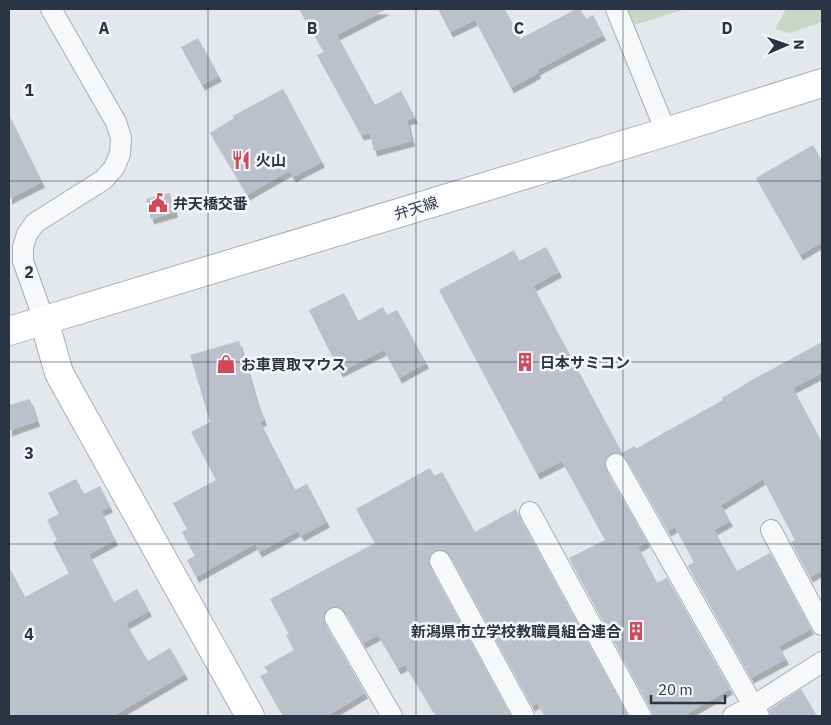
<svg xmlns="http://www.w3.org/2000/svg" width="831" height="725" font-family="'IBM Plex Sans','Noto Sans JP',sans-serif">
  <defs>
    <filter id="shadow"><feDropShadow dx="3" dy="5.5" stdDeviation="0" flood-color="#0004"/></filter>
  </defs>
  <rect width="100%" height="100%" fill="#e4e7ec"/>
  <path fill="#c9d6c5" d="M627,9h56l-1,1 -48,15z
    M786,9h36v13l-32,11 -15,-4z"/>
  <path fill="#bbc0ca" filter="url(#shadow)" d="M299,9h88l-50,26 38,70 26,-14 14,27 -8,2 5,21 -38,10 -4,-18 -9,2 -44,-80 7,-3z
    M438,9h67l15,30 56,-30h4l6,10 7,-4 10,20 -66,35 1,3 -27,15 -36,-68 -25,12z
    M198,38l21,38 -17,9 -21,-38z
    M283,89l39,73 -29,15 -4,-6 -42,24 -37,-62 24,-15 -1,-2z
    M9,115l33,67 -33,17z
    M813,145l9,16v81l-22,13 -44,-77z
    M170,193l5,19 -24,7 -5,-20z
    M546,247l13,25 -26,14 89,167 13,-7 1,3 24,-14 63,-35 -1,-2 30,-18 70,-38v31l-29,15 29,55v127l-12,7 -19,-35 4,-2 -32,-61 -42,26 9,16 -16,9 23,41 33,-18 41,76 -32,17 7,13 -35,19 -63,-112 6,-4 -19,-35 -7,4 -42,-73 -4,-4 -5,-2 -6,1 -5,5 -2,6 2,6 41,72 -9,5 19,36 10,-5 63,111 -47,27h-30l-2,-6 -82,-152 36,-18 -43,-79 -25,13 -98,-184 75,-40 5,11z
    M344,293l14,28 25,-14 4,8 10,-5 29,53 -27,15 -15,-28 -44,22 -31,-62z
    M239,341l17,58 8,21 -4,2 35,68 12,-6 20,38 -26,14 -3,-5 -39,21 -4,-8 -59,33 -9,-17 8,-4 -13,-24 5,-3 -14,-26 43,-23 -25,-48 19,-10 -20,-67z
    M30,399l7,22 -28,10v-26z
    M430,468l4,8 8,-4 33,60 41,-23 4,9 108,198h-83l-8,-13 -5,3 -82,-151 -4,-4 -6,-2 -6,2 -4,4 -2,6 2,6 81,149h-75l-31,-51 -7,4 -20,-34 -15,8 -18,-31 -4,-4 -6,-2 -6,2 -4,4 -2,6 2,6 40,69 -38,23h-44l-23,-40 8,-4 -4,-5 30,-17 -8,-15 3,-1 -19,-35 105,-56 -19,-34z
    M76,479l8,15 16,-8 10,21 -9,4 14,29 -26,14 25,48 23,-13 12,22 -23,13 22,37 22,-13 15,26 -72,42h-104v-149l16,30 44,-24 -16,-30 4,-3 -10,-20 12,-6 -11,-21z
    M801,689l16,27h-46l-2,-6z"/>
  <g fill="none" stroke-linecap="round" stroke-linejoin="round">
    <g stroke="#a9aeb7" stroke-width="22">
      <path id="street" d="M616,9l50,123
        M44,320l-21,-59v-14l4,-13 8,-11 68,-43 11,-12 6,-14 1,-16 -5,-16 -65,-113
        M616,464l143,252
        M530,512l111,204
        M771,530l51,95
        M440,561l84,155
        M335,618l57,98
        M733,716l20,-10 69,-44"/>
    </g>
    <g stroke="#a9aeb7" stroke-width="30">
      <path id="secondary" d="M44,320l15,53 191,343
        M9,331l657,-199 156,-49"/>
    </g>
    <use href="#street" stroke="#f7f8fa" stroke-width="20"/>
    <use href="#secondary" stroke="#fff" stroke-width="28"/>
  </g>
  <path fill="none" stroke="#2b3445" stroke-width="1" stroke-opacity="0.55" d="M208,9v707M416,9v707M623,9v707M9,181h813M9,362h813M9,544h813"/>
  <defs>
    <g id="restaurant-bare" transform="scale(1.5)"><path d="M-5-6h1v4h1v-4h1v4h1v-4h1v5L-1.5 .5V6h-2V.5L-5-1ZM5-6V6H3V1.5H1.5Q1.5-4 5-6Z" fill="#d1495b" stroke="#f4f6f9" stroke-width="2.5" paint-order="stroke"/></g>
    <g id="civic-bare" transform="scale(1.5)"><path d="M-.6-6.5H3V-4.5H.6V-3L4-1V1h2V6H-6V1h2V-1L-.6-3ZM-1.2 2.5V6h2.4V2.5Z" fill="#d1495b" stroke="#f4f6f9" stroke-width="2.5" paint-order="stroke"/></g>
    <g id="building-bare" transform="scale(1.5)"><path d="M-4-6H4V6H1V3H-1V6H-4ZM-2.5-4.3h1.7v1.8h-1.7ZM.8-4.3h1.7v1.8H.8ZM-2.5-1h1.7V.8h-1.7ZM.8-1h1.7V.8H.8Z" fill="#d1495b" stroke="#f4f6f9" stroke-width="2.5" paint-order="stroke"/></g>
    <g id="shop-bare" transform="scale(1.5)"><path d="M-5-2.5h2.3a2.7 3.5 0 0 1 5.4 0H5L5.5 6h-11ZM-1.5-2.5h3a1.5 2.3 0 0 0-3 0Z" fill="#d1495b" stroke="#f4f6f9" stroke-width="2.5" paint-order="stroke"/></g>
  </defs>
  <g fill-rule="evenodd">
    <use href="#restaurant-bare" x="241" y="160"/>
    <use href="#civic-bare" x="158" y="203"/>
    <use href="#building-bare" x="525" y="362"/>
    <use href="#shop-bare" x="226" y="364"/>
    <use href="#building-bare" x="636" y="631"/>
  </g>
  <g text-anchor="middle" dominant-baseline="central" stroke-width="5" stroke-linejoin="round" paint-order="stroke">
    <g font-size="15" font-weight="bold" fill="#2b3445" stroke="#f4f6f9" text-anchor="start">
      <text x="256" y="160">火山</text>
      <text x="173" y="203">弁天橋交番</text>
      <text x="540" y="362">日本サミコン</text>
      <text x="241" y="364">お車買取マウス</text>
      <text x="621" y="631" text-anchor="end">新潟県市立学校教職員組合連合</text>
    </g>
    <g font-size="15" fill="#2b3445" stroke="#f4f6f9">
      <text transform="translate(416 208) rotate(-17)">弁天線</text>
    </g>
  </g>
  <g font-size="16" text-anchor="middle" font-weight="bold" fill="#2b3445" stroke="#f4f6f9" stroke-width="5" stroke-linejoin="round" paint-order="stroke">
    <text x="104" y="34">A</text>
    <text x="312" y="34">B</text>
    <text x="519" y="34">C</text>
    <text x="727" y="34">D</text>
    <text x="29" y="96">1</text>
    <text x="29" y="278">2</text>
    <text x="29" y="459">3</text>
    <text x="29" y="640">4</text>
  </g>
  <rect width="831" height="725" fill="none" stroke="#2b3445" stroke-width="20"/>
  <g transform="translate(786 45) rotate(88)" stroke="#f4f6f9" stroke-width="4" paint-order="stroke">
  <path d="M0-4L9 19L0 12L-9 19Z" fill="#2b3445"/>
  <text y="-8" font-size="14" font-weight="bold" text-anchor="middle" fill="#2b3445">N</text>
  </g>
  <path d="M651 695v8h74v-8" fill="none" stroke="#2b3445" stroke-width="2.5"/>
  <text x="658" y="695" font-size="15" fill="#2b3445" stroke="#f4f6f9" stroke-width="4" paint-order="stroke">20 m</text>
</svg>
